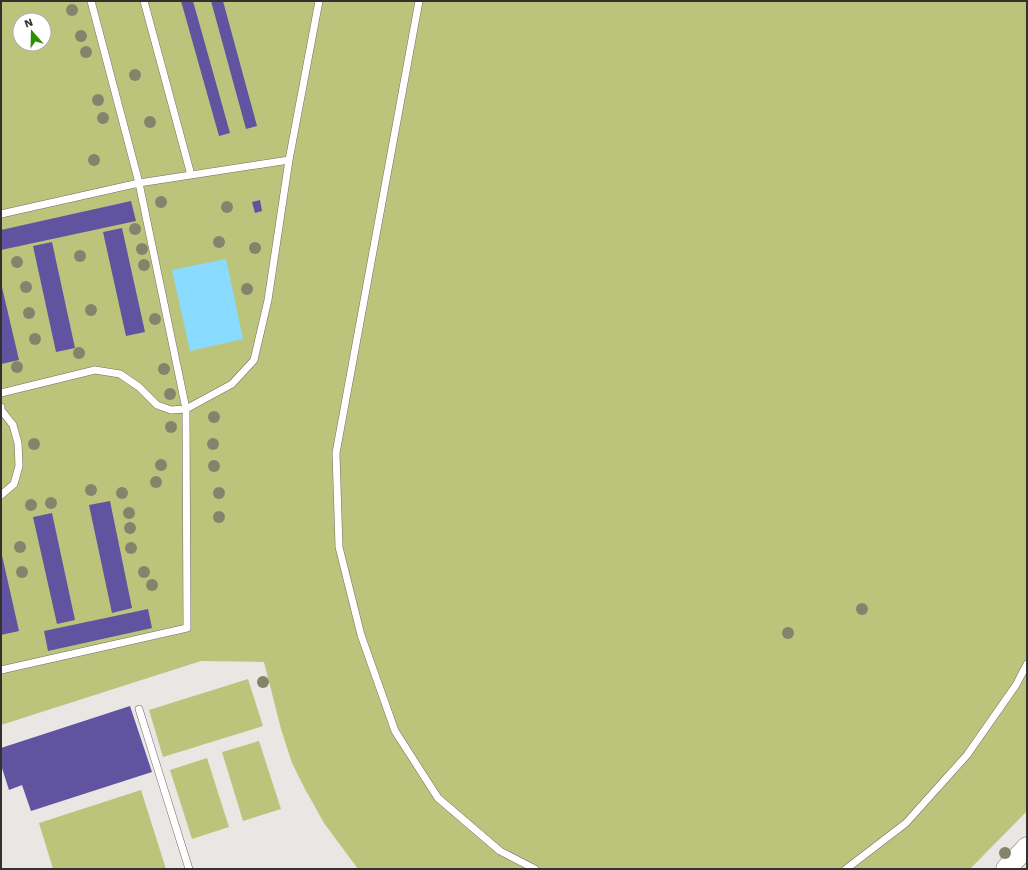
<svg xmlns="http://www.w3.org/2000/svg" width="1028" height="870" font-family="'Work Sans',sans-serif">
  <rect width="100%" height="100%" fill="#eae6e4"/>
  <path fill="#bcc47c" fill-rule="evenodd" d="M1,1h1026v810l-57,58h-612l-34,-46 -19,-34 -13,-26 -11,-34 -17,-67 -63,-1 -200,64zM20,20h24v24h-24z
    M248,679l15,47 -100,31 -14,-47z
    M259,741l22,68 -38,12 -21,-69z
    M207,758l22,69 -37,12 -22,-69z
    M141,790l25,79h-113l-14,-46z"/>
  <path fill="#89dcff" d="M226,259l17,80 -53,12 -18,-81z"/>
  <path fill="#60539f" d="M181,1h12l37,132 -11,3z
    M211,1h12l34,125 -11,3z
    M260,200l2,11 -7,2 -3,-11z
    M131,201l5,20 -135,29v-20z
    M122,228l23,104 -19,4 -23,-104z
    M52,242l23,106 -19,4 -23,-106z
    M1,283l18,77 -18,4z
    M110,501l22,107 -20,5 -23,-108z
    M52,513l23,107 -18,4 -24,-107z
    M1,551l18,80 -18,4z
    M148,609l4,19 -104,23 -4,-20z
    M130,706l22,66 -121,39 -9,-26 -13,5 -8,-25v-17z"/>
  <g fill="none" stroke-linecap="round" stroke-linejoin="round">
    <g stroke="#6f6c6a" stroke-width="8">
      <path id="lane" d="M144,1l47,174
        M419,1l-83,452 3,94 22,88 34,96 43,67 62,53 35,18
        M1,214l138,-31 150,-23 30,-159
        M1,393l94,-23 25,4 19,13 18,18 14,5 15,-1 46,-25 22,-24 14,-60 21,-140
        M1,407v3l12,15 5,18 1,23 -5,18 -13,11
        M1,670l186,-42 -1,-219 -47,-226 -48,-182
        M139,709l50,160
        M846,869l60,-46 61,-68 49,-70 11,-21"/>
    </g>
    <g stroke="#6f6c6a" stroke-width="21">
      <path id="secondary" d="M1006,869l21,-22"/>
    </g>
    <use href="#lane" stroke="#fff" stroke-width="7"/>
    <use href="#secondary" stroke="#fff" stroke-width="20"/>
  </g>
  <g fill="#84846d">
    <circle cx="72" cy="10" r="6"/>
    <circle cx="81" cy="36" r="6"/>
    <circle cx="86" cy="52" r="6"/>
    <circle cx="135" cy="75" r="6"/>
    <circle cx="98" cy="100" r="6"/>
    <circle cx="103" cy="118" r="6"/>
    <circle cx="150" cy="122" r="6"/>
    <circle cx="94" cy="160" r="6"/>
    <circle cx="161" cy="202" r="6"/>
    <circle cx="227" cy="207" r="6"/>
    <circle cx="135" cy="229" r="6"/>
    <circle cx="219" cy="242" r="6"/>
    <circle cx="255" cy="248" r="6"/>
    <circle cx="142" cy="249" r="6"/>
    <circle cx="80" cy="256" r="6"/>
    <circle cx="17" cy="262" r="6"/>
    <circle cx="144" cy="265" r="6"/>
    <circle cx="26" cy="287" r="6"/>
    <circle cx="247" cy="289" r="6"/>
    <circle cx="91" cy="310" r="6"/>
    <circle cx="29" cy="313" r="6"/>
    <circle cx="155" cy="319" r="6"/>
    <circle cx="35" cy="339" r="6"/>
    <circle cx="79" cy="353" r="6"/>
    <circle cx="17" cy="367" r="6"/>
    <circle cx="164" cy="369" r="6"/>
    <circle cx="170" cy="394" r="6"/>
    <circle cx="214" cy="417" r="6"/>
    <circle cx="171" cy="427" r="6"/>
    <circle cx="34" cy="444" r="6"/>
    <circle cx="213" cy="444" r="6"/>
    <circle cx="161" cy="465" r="6"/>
    <circle cx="214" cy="466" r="6"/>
    <circle cx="156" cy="482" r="6"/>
    <circle cx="91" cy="490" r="6"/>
    <circle cx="122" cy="493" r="6"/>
    <circle cx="219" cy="493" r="6"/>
    <circle cx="51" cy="503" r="6"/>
    <circle cx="31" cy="505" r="6"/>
    <circle cx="129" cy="513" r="6"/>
    <circle cx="219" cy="517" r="6"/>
    <circle cx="130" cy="528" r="6"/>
    <circle cx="20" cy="547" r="6"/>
    <circle cx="131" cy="548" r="6"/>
    <circle cx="22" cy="572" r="6"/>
    <circle cx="144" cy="572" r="6"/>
    <circle cx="152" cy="585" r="6"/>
    <circle cx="862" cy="609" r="6"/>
    <circle cx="788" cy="633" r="6"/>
    <circle cx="263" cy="682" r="6"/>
    <circle cx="1005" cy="853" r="6"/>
  </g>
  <rect width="1028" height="870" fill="none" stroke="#333130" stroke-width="4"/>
  <g transform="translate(32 32) rotate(340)"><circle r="19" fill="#ffffff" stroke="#adadac"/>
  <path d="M0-3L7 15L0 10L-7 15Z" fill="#2f8e02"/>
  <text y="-6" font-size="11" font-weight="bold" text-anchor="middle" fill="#333130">N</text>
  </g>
</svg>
